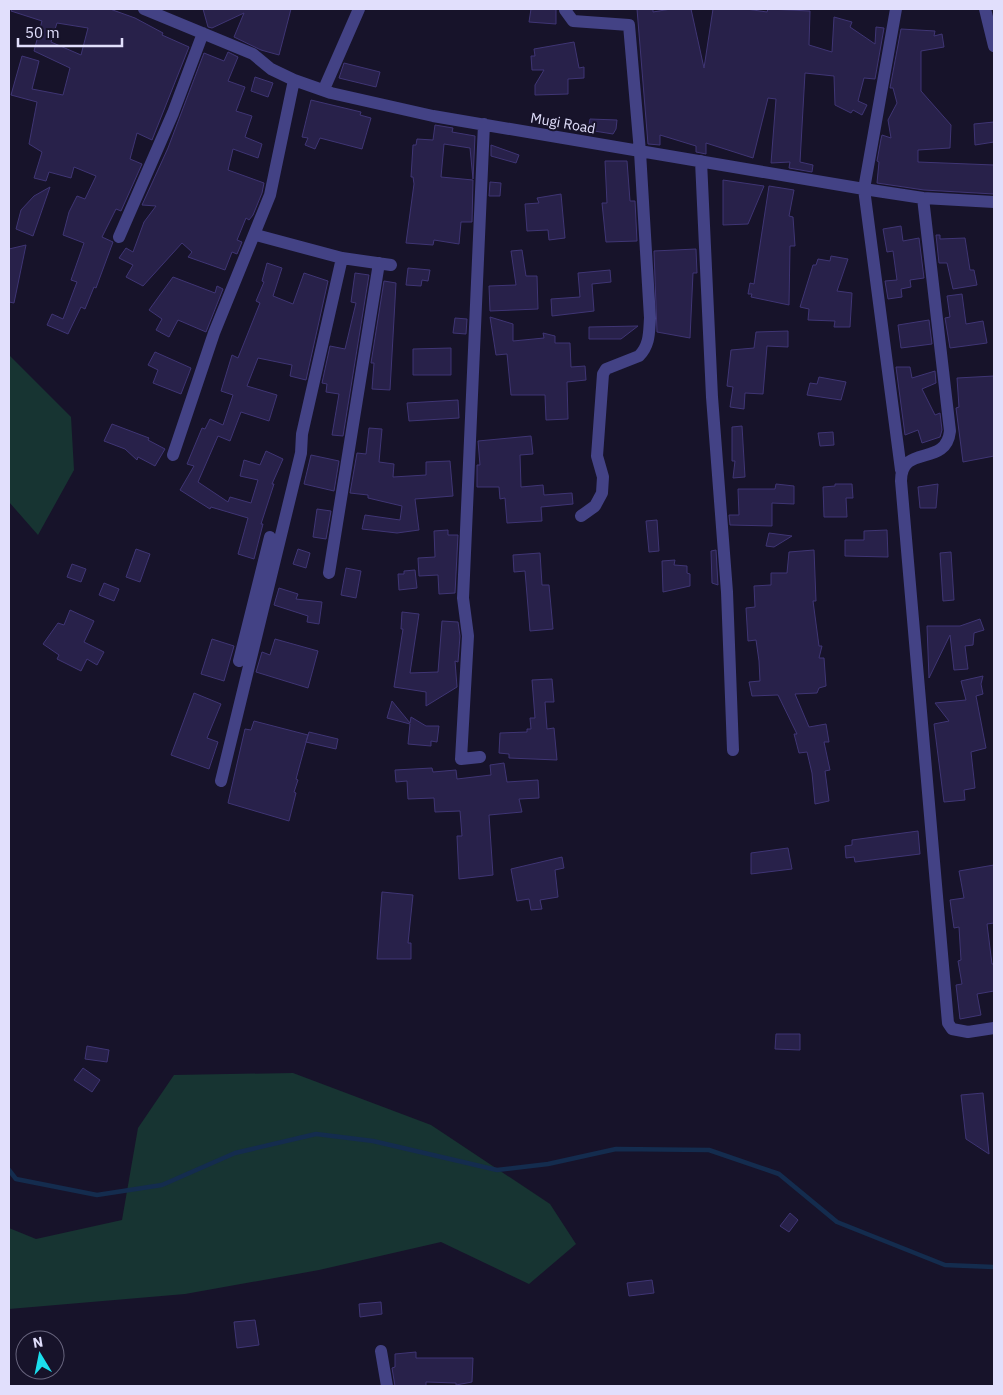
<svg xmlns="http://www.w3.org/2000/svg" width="1003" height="1395" font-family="'IBM Plex Sans',sans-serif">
  <rect width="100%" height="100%" fill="#17132a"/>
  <path fill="#173432" d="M9,355l62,62 3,53 -36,65 -29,-33z
    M293,1073l138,52 119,79 26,40 -47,40 -88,-42 -122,28 -134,24 -176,15v-81l27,11 86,-19 16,-92 36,-53z"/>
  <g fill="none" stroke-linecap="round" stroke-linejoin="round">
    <path stroke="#142c4e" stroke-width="4.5" d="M9,1170l7,9 81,16 65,-10 73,-32 81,-19 57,7 124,29 51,-6 68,-15 93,1 70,24 58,48 108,43 49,2"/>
  </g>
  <path fill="#28214a" stroke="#3f3574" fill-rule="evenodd" d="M12,9h98l25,9 28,15 -1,2 27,12 -37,93 -15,-7 -7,26 12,5 -21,47 -5,-2 -14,28 11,5 -17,46 -2,-1 -9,22 -4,-2 -13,27 -21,-9 5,-11 11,5 14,-37 -6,-2 13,-37 -21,-8 6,-23 8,-16 8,3 11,-23 -22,-9 -3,11 -22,-6 -3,9 -12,-3 8,-26 -13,-8 8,-42 -26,-7 11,-39 17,5 -7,28 31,6 7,-27 -36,-17 8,-30 -31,-10zM57,23l31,5 -7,27 -30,-13z
    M203,9h88l-12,46 -18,-5 -27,-13 10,-24 -32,15 -4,-1z
    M531,9h25v15l-27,-2z
    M637,9h16v3l18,-3h20l13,59 9,-59h33l21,3 1,-3 42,2 -1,34 23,7 2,-35 18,5 -2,5 25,17 1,-17 8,1 -9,51 -11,-1 -6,23 9,4 -5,10 -9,-5 -2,3 -16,-8 -1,-29 -29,-3 -5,89 13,3 -1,7 -23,-4 1,-6 -19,1 5,-64 -8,-1 -15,60 -47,-15v11l-10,-2v-6l-36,-11v10l-12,-1z
    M901,29l34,2 -1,5 8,-2 2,13 -23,4v40l30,34 -1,23 -32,2v12l76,3v29l-70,-4 -47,-7 2,-21 -2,-1 4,-22 1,-4 9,3 -3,-18 9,-17 -4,-15h-3z
    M574,42l5,26 5,-1v11l-16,1v15l-33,1v-10l9,-15h-12l-1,-14h4l-1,-7z
    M228,52l10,5 -10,24 17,6 -9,24 16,5 -7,21 17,7 -4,14 -25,-9 -5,21 36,13 -2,10 -9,22 -4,5 -3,-2 -9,22 5,2 -5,12 -5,-2 -7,18 -37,-13 4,-5 -10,-9 -39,43 -17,-9 7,-12 -14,-7 7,-10 7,4 11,-30 12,-16 -14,-1 26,-57 36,-95 20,8z
    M344,63l36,9 -4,15 -37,-9z
    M255,77l18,6 -5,14 -17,-6z
    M311,100l50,12 -1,3 11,3 -9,31 -42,-11 -5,11 -10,-4 3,-7 -6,-1z
    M590,119l27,1 -1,9 -3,5 -25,-4z
    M994,122v20l-19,3 -1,-21z
    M435,125l18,3 -1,4 23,4 -2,43 -3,-31 -26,-4 -3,33 32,3 -1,42h-11l-2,22 -25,-4 -1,5 -27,-2 8,-59 -1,-7h-2l2,-32h3l1,-6 16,1z
    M491,145l28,10 -3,8 -25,-7z
    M605,161h22l3,40h5l2,40 -31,1 -4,-39h5z
    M723,180l41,6 -16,38 -25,1z
    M490,182l11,1 -1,13h-11z
    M769,186l25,4 -5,26 4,1 2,29h-5l-1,59 -38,-8 1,-3h-4l2,-11 4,1z
    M50,187l-17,49 -17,-7 5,-19 13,-14z
    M561,194l4,44 -16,2 -1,-10 -21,1 -2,-27 14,-1 -2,-5z
    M901,226l2,15 16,-3 5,40 -14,2 1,7 -10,2 1,8 -14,2 -3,-18 12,-1 -4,-29 -6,1 -4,-23z
    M936,235h4v4l25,-1 5,32h4l3,15 -24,4 -6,-26h-8z
    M26,245l-12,58 -5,-1v-53z
    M696,249l1,24h-4l-3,65 -33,-6 -3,-81z
    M522,250l4,26h11l1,33 -48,2 -1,-25 27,-1 -5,-34z
    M831,256l17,3 -11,32 15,2 -2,34h-16l1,-6 -27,-1 1,-11 -9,-2 13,-42h3l2,-6 12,2z
    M267,263l15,5 -9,28 20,8 11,-31 24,8 -22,99 -16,-4 2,-11 -34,-7 -11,28 30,9 -8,26 -28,-9 -11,29 -12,-5 -20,46 30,20 2,-5 21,6 7,-23 -18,-4 4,-16 16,5 6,-14 17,8 -11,25h2l-13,40h2l-9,35 -16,-5 10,-36 -37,-11 -1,2 -30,-19 14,-24 -7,-2 15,-36 3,1 5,-10 13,6 10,-30 -12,-4 11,-36 6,3 22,-55 -4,-2 8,-19 -2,-1z
    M408,268l22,2 -2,11 -6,-1 -1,6 -15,-1z
    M610,270l1,12 -19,2 2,27 -42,5 -1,-17 29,-2 -2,-24z
    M355,273l14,2 -26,161 -11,-1 7,-41 -13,-2 1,-8 -5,-1 8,-37 15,3 11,-46 -5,-1z
    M173,277l42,16 2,-7 6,3 -17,43 -28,-12 -9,17 -13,-7 6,-11 -13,-9z
    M384,281l12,2 -6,107 -18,-1 2,-26h-3z
    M962,294l4,30 17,-3 4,22 -37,5 -5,-30 5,-1 -3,-21z
    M490,317l23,7v17l31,-3 -1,-5 12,3v7h15l1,24 14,-1 1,14 -19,2 1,37 -22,1 -1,-25h-34l-4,-41 -11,1z
    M455,318l12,1 -1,15 -13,-1z
    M929,320l3,24 -31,4 -3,-23z
    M638,326l-17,13h-32v-12z
    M788,331v16l-21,-1 -4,48 -18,-1 -1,16 -14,-2 3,-20 -6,-1 4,-36 23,-2 2,-16z
    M451,348v27h-38v-26z
    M155,352l36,16 -10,26 -28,-11 5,-13 -10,-5z
    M896,367h14l2,11 23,-7 1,12 -14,6 13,26 5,-2 2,17 -2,7 -18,6 -4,-13 -13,5z
    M994,376v80l-31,6 -7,-54 3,-1 -2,-29z
    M819,377l27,5 -5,18 -34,-5 3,-12 7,1z
    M458,400l1,18 -50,3 -2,-18z
    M112,424l37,14 -1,2 17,9 -10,17 -17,-9 -1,3 -12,-11 -21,-8z
    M742,426l3,51 -12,1 2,-17h-3v-34z
    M369,428l13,1 -3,33 15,2 -1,13 33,-2v-13l24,-1 3,35 -38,3 4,31 -22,3 -35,-4 3,-14 35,5 2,-14 -34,-8v-3l-18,-2 7,-40 9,1z
    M833,432l1,13 -14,1 -2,-13z
    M531,436l2,18 -13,1 1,32 22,-2 1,10 28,-2 1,11 -32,3 1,14 -35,2 -2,-25 -5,1 -1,-12h-22v-22h3l-2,-24z
    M311,455l28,6 -5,30 -30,-7z
    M776,484l18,2v18l-22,-1v23l-42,-1 -1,-10h10l-1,-26h37z
    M835,484h17l1,14h-7l1,19h-23l-1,-30 12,-1z
    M938,484l-2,24h-16l-2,-21z
    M317,509l14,2 -5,28 -13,-2z
    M657,520l2,31 -10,1 -3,-31z
    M448,530v5h10l-3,58 -16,1 -1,-19 -19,1 -1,-18 17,-1 -1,-26z
    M887,530l1,27 -43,-1v-16h19v-9z
    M769,533l23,3 -18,11 -8,-1z
    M136,549l14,5 -10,28 -14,-5z
    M298,549l12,4 -4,15 -13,-4z
    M716,550l2,35 -6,-2 -1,-32z
    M814,550l2,51h-3l6,45h3l-3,12h5l2,28 -7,2 -2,5 -22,1 14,33 17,-3 3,18h-5l6,28 -5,1 4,30 -14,3 -3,-31 -5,-21 -8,1 -5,-19h3l-19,-39 -26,1 -3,-14 11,-1 -1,-20 -3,-21 -8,1 -2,-33 9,-1 -1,-21 17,-1v-12h16l2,-21z
    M951,552l3,48 -11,1 -3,-48z
    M540,553l2,32h7l4,44 -23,2 -5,-60 -11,1 -1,-17z
    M675,560l-1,5 13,1v7l3,1v12l-27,6 -1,-31z
    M72,564l14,5 -5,13 -14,-5z
    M346,568l15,3 -5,27 -15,-3z
    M415,570l2,18 -18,2 -1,-16h6v-3z
    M104,583l15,6 -5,12 -15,-6z
    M279,588l19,6 -2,5 26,3 -3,22 -12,-2 1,-6 -34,-11z
    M70,610l24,11 -10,21 20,10 -7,13 -10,-6 -6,12 -24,-12 2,-4 -16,-11 15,-21 6,2z
    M402,612l17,2 -9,59 28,-1 4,-51 16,1 2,14 -2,26 -3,-1 2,26 -31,19v-14l-32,-5 9,-58h-2z
    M980,619l4,11 -10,3 -1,12 -8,1 3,23 -14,1 -4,-35 -21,43 -2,-52h33z
    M212,639l22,7 -10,35 -23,-7z
    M275,639l43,12 -10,37 -52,-16 6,-20 8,3z
    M983,676l-2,8 2,10 -7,2 10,52 -15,4 4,36 -11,2 1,10 -21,2 -10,-78 15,-3 -14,-18 31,-3 -5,-19z
    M552,679l2,23h-9l2,27 7,-1 3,32 -48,-2v-4l-10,-1 1,-20 27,-1v-3h4l-1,-11h5l-3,-38z
    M194,693l27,11 -14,34 11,4 -9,27 -38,-14z
    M392,701l18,22 1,-6 15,9h13l-2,16 -6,-1v5l-23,-2 2,-20 -23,-6z
    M254,721l54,14 -12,44 2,1 -4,12 2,1 -7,28 -61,-18 17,-74 6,1z
    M309,732l29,7 -2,10 -30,-7z
    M504,763l3,19 31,-2 1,18 -20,1 3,13 -33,3 4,60 -34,4 -2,-43h5l-2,-25 -25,1 -1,-14 -26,1 -1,-18 -11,1 -1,-12 37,-2 1,4 23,-2 1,9 34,-4 -1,-10z
    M918,831l2,23 -65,8 -1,-5 -8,1 -1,-12 7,-1v-5z
    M788,848l4,21 -41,5v-21z
    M562,857l2,11 -9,2 3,27 -18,3 2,9 -11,1 -2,-11 -12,2 -6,-32z
    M994,865v58l-7,1 5,40h2v27l-17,3 4,21 -21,4 -4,-34 6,-1 -4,-23 3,-1 -2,-33 -5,1 -4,-28 14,-2 -5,-27z
    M382,892l31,3 -5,48h3v16h-34z
    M776,1034h24v16l-25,-1z
    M87,1046l22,4 -2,12 -22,-3z
    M83,1068l17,12 -8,12 -18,-12z
    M983,1093l6,61 -23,-15 -5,-44z
    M790,1213l8,7 -9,12 -9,-6z
    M652,1280l2,13 -25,3 -2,-13z
    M381,1302l1,12 -22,3 -1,-13z
    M255,1320l4,25 -22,3 -3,-26z
    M416,1352v6h57l-1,24 -16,3v-2l-30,-1v4h-31l-3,-18 3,-1v-13z"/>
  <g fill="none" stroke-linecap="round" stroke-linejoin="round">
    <path stroke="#434285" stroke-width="12" d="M144,9l109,45 18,15 23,11 37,13 102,23 431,73 59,9 71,4
      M896,9l-32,180 37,281
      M985,9l9,37
      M565,10l8,11 56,4 11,127 10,166c-1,14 0,27 -11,38l-33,13 -3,5 -6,82 6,21 -1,16 -7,13 -14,10
      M324,89l35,-80
      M701,161l11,236 15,195 6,158
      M923,198l27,233c-4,37 -49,12 -49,50l47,542 4,6 16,3 26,-4
      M256,235l86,23 49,7
      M119,237l54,-124 30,-80
      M173,455l41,-122 56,-138 24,-115
      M329,573l50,-310
      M239,661l31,-124
      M480,757l-19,2 7,-123 -5,-38 21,-474
      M221,781l80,-328 1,-19 40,-176
      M381,1351l6,35"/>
  </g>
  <g text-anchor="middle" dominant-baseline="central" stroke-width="4" stroke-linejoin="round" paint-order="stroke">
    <g font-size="14" fill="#e1dffc" stroke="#17132a">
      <text transform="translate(563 123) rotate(10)">Mugi Road</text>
    </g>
  </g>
  <rect width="1003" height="1395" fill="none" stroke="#e1dffc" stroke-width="20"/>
  <g transform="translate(40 1355) rotate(350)"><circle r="24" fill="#17132a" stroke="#68657e"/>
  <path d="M0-4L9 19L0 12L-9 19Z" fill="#1bdfed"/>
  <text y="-8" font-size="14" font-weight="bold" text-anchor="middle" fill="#e1dffc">N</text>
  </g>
  <path d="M18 38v8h104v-8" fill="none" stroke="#e1dffc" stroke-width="2.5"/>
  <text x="25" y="38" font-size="15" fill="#e1dffc" stroke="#17132a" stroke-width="4" paint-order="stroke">50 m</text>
</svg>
